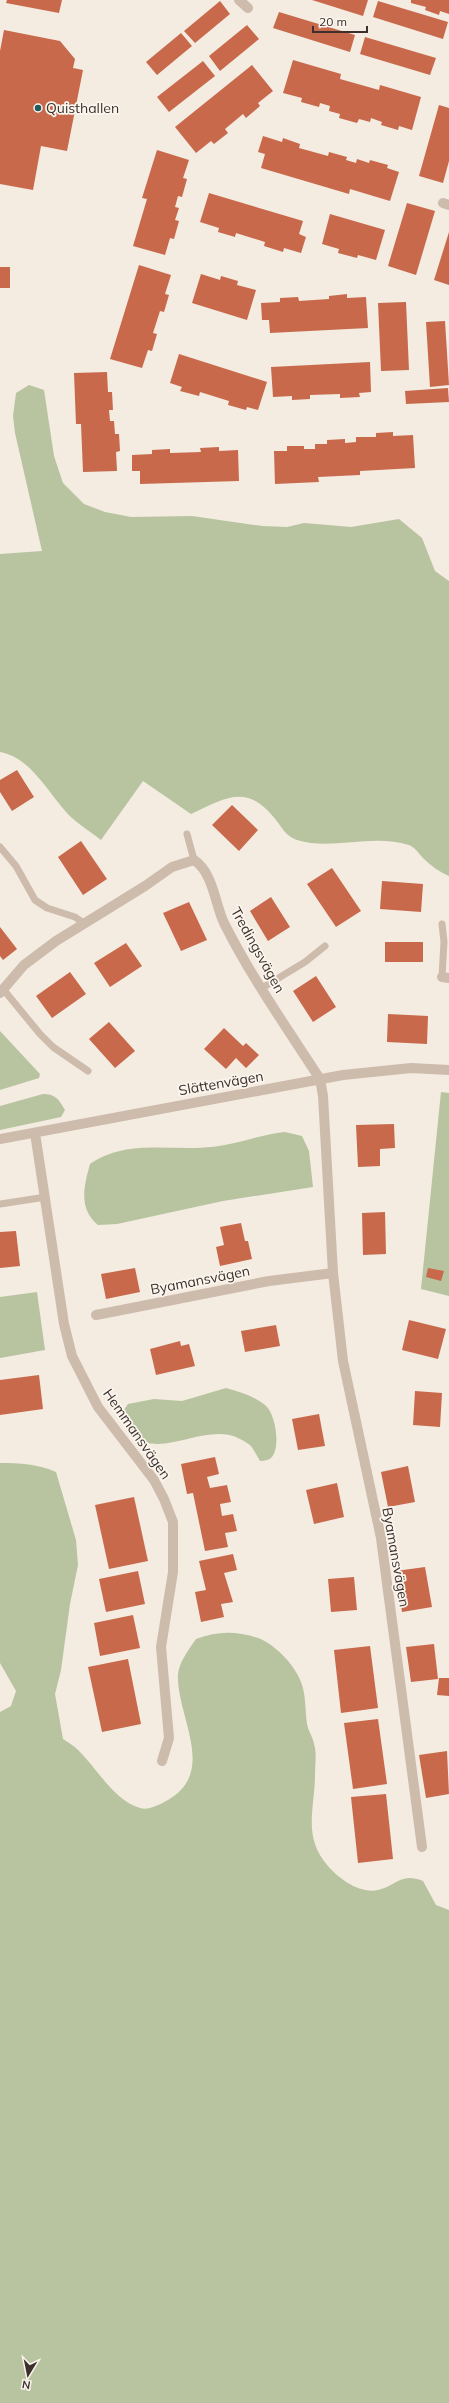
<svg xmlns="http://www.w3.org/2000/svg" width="449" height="2403" font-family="Mulish,sans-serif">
  <rect width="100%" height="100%" fill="#f4ebe1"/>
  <path fill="#b8c4a0" d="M29,385l15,5 10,66 9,27 21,21 21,8 26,5 61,-1 70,10 25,1 17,-4 47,4 48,-8 23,19 13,33 14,10v295c-9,-4 -18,-10 -25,-17 -5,-5 -8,-11 -15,-14 -38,-12 -77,6 -112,-5 -10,-3 -15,-12 -21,-20 -29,-37 -49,-23 -85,-6l-48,-33 -42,59c-11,-9 -25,-17 -34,-27 -19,-21 -37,-56 -67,-61v-198l42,-3 -27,-118 -2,-17 3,-23z
    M0,1031l40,43 -1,4 -39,12z
    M441,1092l8,1v203l-28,-7z
    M43,1094c13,0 16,6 22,16l-4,7 -61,13v-24z
    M285,1132l17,4 7,15 4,36 -90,14 -106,23 -19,1c-20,-17 -14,-39 -8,-61 39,-27 85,-11 129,-18 23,-3 43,-12 66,-14z
    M37,1292l8,58 -45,8v-61z
    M226,1388c14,4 28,8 39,17 11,9 16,43 6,53 -2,2 -7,3 -11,3 -3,-5 -6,-11 -9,-15 -3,-3 -7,-5 -11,-7 -40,-21 -93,36 -121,-22l9,-13 26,-5 28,2z
    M0,1463c20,0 38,1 56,9l20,68 2,25 -8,39 -9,66 -6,24 8,45c6,4 13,8 17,13 17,17 35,49 60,56 8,3 21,-4 28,-8 50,-29 8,-84 10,-126 1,-12 12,-26 18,-35 22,-8 40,-8 62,-1 17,6 39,29 44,47 4,12 3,26 5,39 1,7 6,13 7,20 3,9 1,21 1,30 0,35 -13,62 13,92 11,13 32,28 50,24 19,-4 22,-18 45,-9l13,24 13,5v493h-449v-691l11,-6 5,-15 -16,-28z"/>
  <path fill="#c8694b" d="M7,0h55l-3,13 -53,-10z
    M312,0h56l-5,16z
    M411,0h38v14l-9,-3 -1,4 -14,-5 1,-3 -15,-4z
    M220,1l10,13 -35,29 -11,-12z
    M378,1l70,21 -5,17 -70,-22z
    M279,12l76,23 -5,17 -77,-24z
    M247,25l12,14 -39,32 -11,-15z
    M4,30l56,11 15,18 -2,9 10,2 -16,81 -26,-5 -8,44 -33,-6v-133z
    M181,33l11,13 -35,29 -11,-13z
    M365,37l71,21 -6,17 -70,-21z
    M293,60l48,14 -1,5 39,11 1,-5 41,12 -9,33 -13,-4 -1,4 -17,-5 1,-3 -11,-4 -1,4 -11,-3 -2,4 -18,-5 1,-4 -11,-3 1,-5 -10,-3 -1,4 -18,-5 1,-4 -19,-5z
    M203,61l12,15 -46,36 -12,-15z
    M252,65l21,26 -15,12 2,3 -14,12 -3,-4 -18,15 3,4 -14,11 -3,-3 -15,12 -21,-26z
    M439,105l10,3v53l-6,22 -24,-7z
    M263,136l19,6 1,-4 17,6 -1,4 29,8 1,-4 18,5 -1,3 10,3 1,-4 12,4 1,-3 18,5 -1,3 12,4 -9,29 -40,-12 -1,5 -88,-26 4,-14 -7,-2z
    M157,150l32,10 -6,18 4,1 -5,18 -4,-1 -3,11 4,1 -4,12 4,1 -5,18 -4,-1 -5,17 -32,-9 14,-47 -5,-1z
    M209,193l94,28 -4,13 7,3 -5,16 -17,-5 -1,4 -19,-6 1,-4 -29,-9 -1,4 -17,-5 1,-4 -19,-6z
    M407,203l28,8 -19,64 -28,-9z
    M330,214l55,16 -9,30 -18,-5 -1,3 -19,-5 1,-4 -17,-5z
    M449,232v53l-15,-5z
    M139,265l32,10 -6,19 4,1 -5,17 -4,-1 -7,22 4,1 -5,17 -4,-1 -6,18 -32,-9z
    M0,267h10v21h-10z
    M201,274l19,6 1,-4 17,5 -1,4 19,5 -9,30 -55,-17z
    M347,294v4l19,-1 2,31 -98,5 -1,-13h-7l-1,-17 19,-1v-4l18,-1 1,4 30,-2v-3z
    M406,302l3,68 -28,1 -3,-68z
    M445,321l4,64 -19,2 -4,-65z
    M179,354l88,28 -9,28 -11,-3 -1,3 -18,-5 1,-4 -29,-9 -1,4 -19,-5 2,-4 -12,-4z
    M370,362l1,30 -12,1 1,4 -20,1v-4l-30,1v4l-18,1v-4l-19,1 -2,-30z
    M107,372l1,20h4l1,18h-4l1,11h4l1,13h4l1,17 -4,1 1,19 -34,1 -2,-48h-5l-2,-51z
    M448,388l1,14 -43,2 -1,-13z
    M393,432v4l20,-1 2,33 -55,3v4l-42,2 1,5 -44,2 -1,-33h13v-5h17v3h11v-5h12v-4l18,-1v4l11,-1v-5h20v-4z
    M219,447v4l19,-1 1,31 -99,3v-13h-8v-16l20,-1v-4l18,-1v4l31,-1 -1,-4z
    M17,770l17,27 -22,14 -12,-19v-12z
    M232,805l26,25 -19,21 -27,-26z
    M81,841l26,38 -24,16 -25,-38z
    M332,868l29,43 -25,16 -29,-43z
    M382,881l41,3 -2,28 -41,-3z
    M271,897l19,30 -22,14 -18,-30z
    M189,902l18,38 -26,11 -18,-38z
    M0,927l17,22 -14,11 -3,-4z
    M385,942h38v20h-38z
    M126,943l16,23 -32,21 -16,-24z
    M70,972l16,22 -34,24 -16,-22z
    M316,976l20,31 -23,15 -20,-31z
    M388,1014l40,2 -1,28 -40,-2z
    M109,1022l26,29 -20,17 -26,-29z
    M224,1028l19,18 3,-3 13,12 -13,13 -10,-10 -10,11 -22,-20z
    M394,1124l1,24 -15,1v17l-22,1 -2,-42z
    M385,1212l1,42 -23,1 -1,-42z
    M241,1223l4,18h3l4,18 -32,7 -4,-19 8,-2 -4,-18z
    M16,1231l4,35 -20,2v-36z
    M135,1268l5,24 -34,7 -5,-25z
    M428,1268l16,3 -3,10 -15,-4z
    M409,1320l37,9 -8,30 -36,-9z
    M276,1325l4,21 -35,6 -4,-21z
    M180,1341l1,5 8,-2 6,22 -39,9 -6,-26z
    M39,1375l4,34 -43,6v-35z
    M415,1391l27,2 -2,34 -27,-2z
    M319,1414l6,32 -27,4 -6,-31z
    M215,1457l4,17 -12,3 3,11 17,-3 4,17 -11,2 2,12 11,-2 4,17 -12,2 3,14 -23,4 -12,-58 -6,1 -6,-30z
    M408,1466l7,36 -27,5 -7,-35z
    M337,1483l7,34 -30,7 -8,-34z
    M134,1497l14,64 -39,8 -14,-64z
    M233,1554l4,16 -13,3 9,29 -12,2 3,13 -23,5 -6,-30 11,-2 -7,-29z
    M425,1567l7,40 -30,5 -6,-41z
    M138,1571l7,33 -39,8 -7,-33z
    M354,1577l3,33 -26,2 -3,-33z
    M133,1615l7,33 -40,8 -6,-33z
    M434,1644l4,35 -27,3 -5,-35z
    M370,1646l8,62 -37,5 -7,-63z
    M128,1659l13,65 -39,8 -14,-65z
    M439,1678h10v18l-12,-1z
    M378,1719l9,65 -34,5 -9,-66z
    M447,1751l2,43 -23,4 -7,-43z
    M386,1794l7,65 -35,4 -7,-66z"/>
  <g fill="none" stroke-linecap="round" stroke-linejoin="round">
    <path stroke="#cdbbac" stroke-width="7" d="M187,834l7,26
      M0,847l16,19 19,34 12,8 28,9 10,7
      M442,977l2,-35 -2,-18
      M262,988l43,-26 20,-16
      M3,989l37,45 13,13 35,24
      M0,1204l46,-7"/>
    <path stroke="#cdbbac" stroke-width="10" d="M239,0l9,8
      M443,203l6,2
      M442,977l7,1
      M0,993l24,-28 32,-24 89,-55 27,-19 22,-7c19,12 21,44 30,63 27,54 63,105 96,156l3,17 10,177 10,88 38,177 41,309
      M35,1133l29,191 8,32 26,51 56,73 10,19 9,23v50l-12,75 8,91 -7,23
      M0,1139l343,-64 68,-7 38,2
      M96,1315l173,-34 64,-8"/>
  </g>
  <circle fill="#1f5a5e" stroke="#fbf5ee" stroke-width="1.5" cx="38" cy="108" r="4"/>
  <g text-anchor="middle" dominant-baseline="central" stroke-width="3.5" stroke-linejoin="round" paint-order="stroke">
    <g font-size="14" fill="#3b302b" stroke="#fbf5ee" text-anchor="start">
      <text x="46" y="108">Quisthallen</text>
    </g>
    <g font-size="14" fill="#3b302b" stroke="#fbf5ee">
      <text transform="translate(258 950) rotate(61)">Tredingsvägen</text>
      <text transform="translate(221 1083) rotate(-10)">Slättenvägen</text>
      <text transform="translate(200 1280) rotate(-11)">Byamansvägen</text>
      <text transform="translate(137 1434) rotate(55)">Hemmansvägen</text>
      <text transform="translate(396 1557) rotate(80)">Byamansvägen</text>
    </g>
  </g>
  <g transform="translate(28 2375) rotate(190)" stroke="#fbf5ee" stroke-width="3" paint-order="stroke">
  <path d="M0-3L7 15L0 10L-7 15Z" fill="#3b302b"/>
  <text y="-6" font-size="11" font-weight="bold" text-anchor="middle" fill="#3b302b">N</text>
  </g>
  <path d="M313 26v6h54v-6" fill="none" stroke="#3b302b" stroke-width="2"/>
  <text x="319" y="26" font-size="12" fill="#3b302b" stroke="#fbf5ee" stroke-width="3" paint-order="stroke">20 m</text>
</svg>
